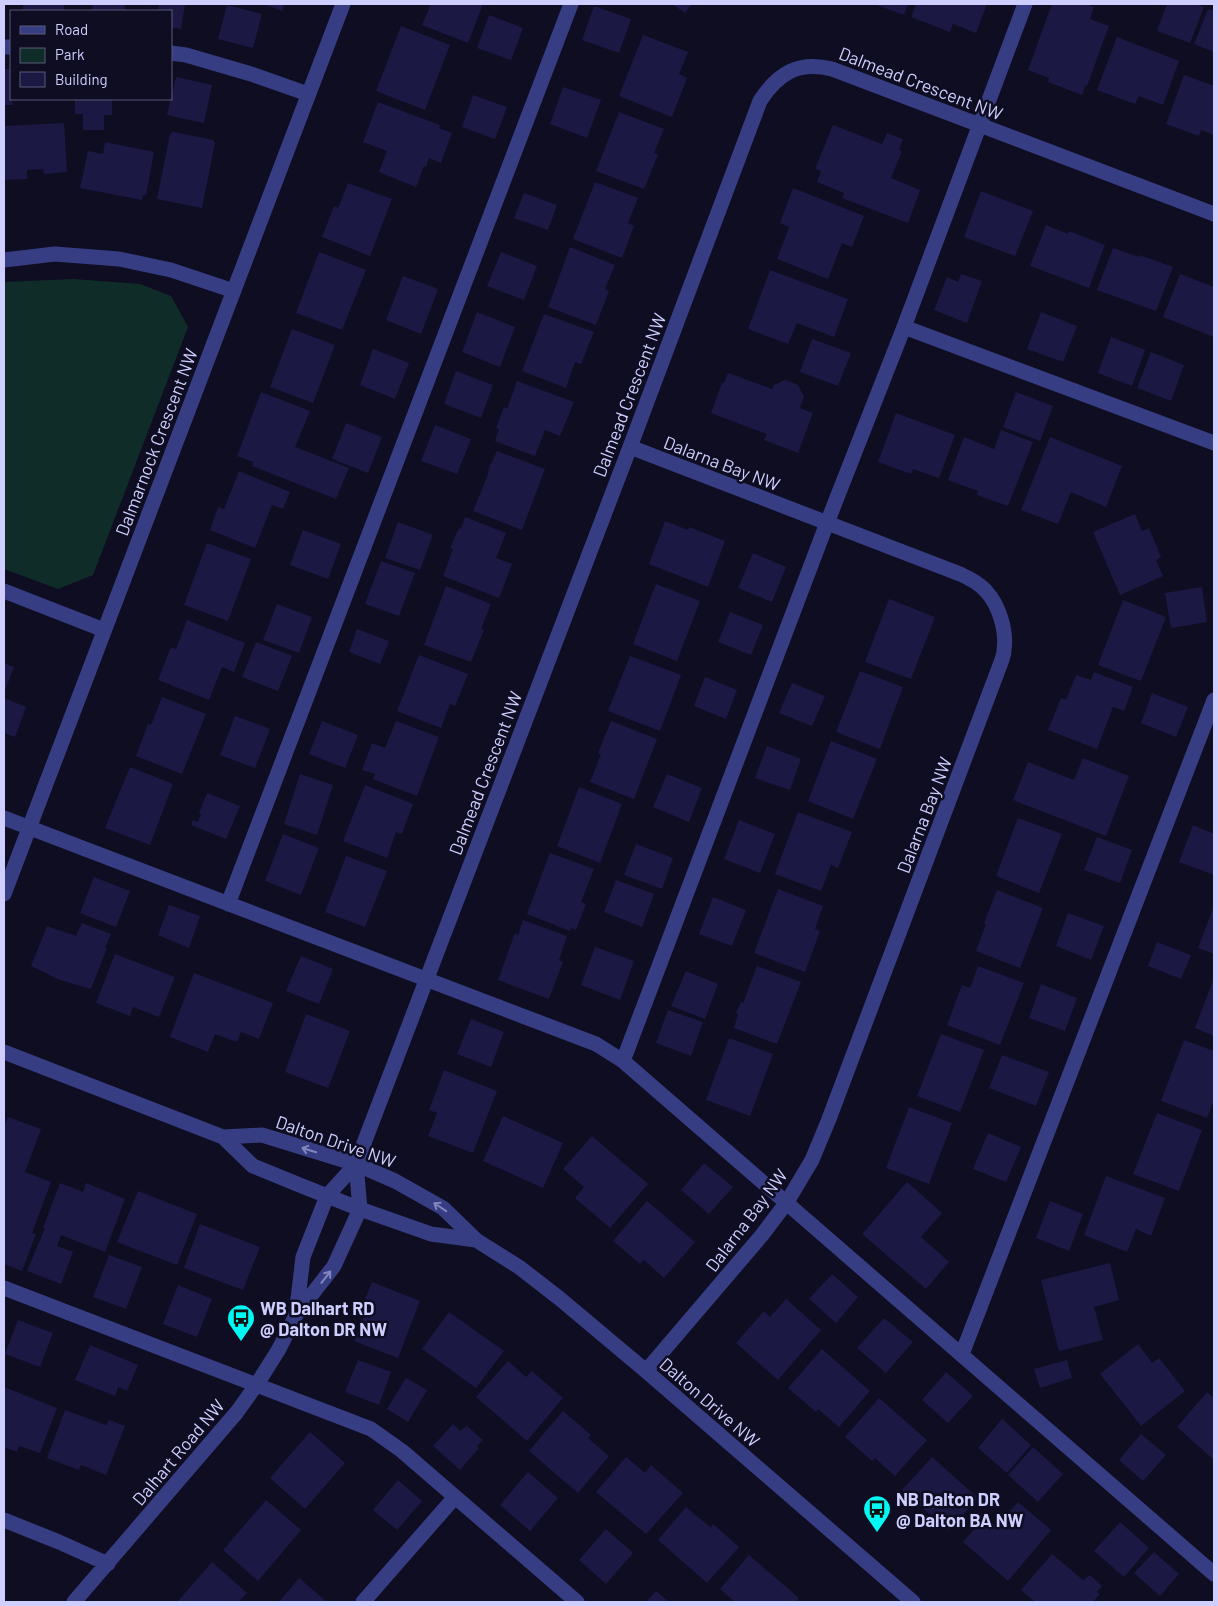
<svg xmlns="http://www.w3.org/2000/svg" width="1218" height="1606" font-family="Barlow,sans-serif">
  <rect width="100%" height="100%" fill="#0e0d22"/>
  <path fill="#102c28" d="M73,279l67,5 31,12 17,31 -95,248 -35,14 -54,-20v-287z"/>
  <path fill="#1c1844" d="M23,4h41v7h-41z
    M93,4h32v7h-33z
    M159,4h26l-4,25 -10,-2v-16h-13z
    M264,4h20l-2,7z
    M431,4h52l-15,39 -46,-18z
    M672,4h20l-7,9z
    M874,4h34l-4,11z
    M916,4h71l-11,29 -23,-9 -3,8 -39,-15z
    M1052,4h33l9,3 -4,12 19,7 -22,60h-2l-3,9 -34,-13 1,-4 -21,-8z
    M1167,4h28l9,3 -14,36 -33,-12z
    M227,5l35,9 -9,34 -35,-9z
    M594,6l37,13 -12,34 -37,-13z
    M1208,9l6,2v41l-20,-8z
    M489,15l34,13 -12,32 -34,-12z
    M401,26l49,19 -25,65 -49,-19z
    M643,35l45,17 -9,22 8,4 -15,39 -53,-21z
    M1117,37l62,24 -16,44 -24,-9 -4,8 -38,-14z
    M4,69h6l1,30h1l1,6h-9z
    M1184,75l30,11v49l-13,-5 -2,6 -33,-12z
    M176,77l36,8 -8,38 -37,-8z
    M563,87l38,13 -14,38 -37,-14z
    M473,95l34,12 -12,32 -33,-12z
    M75,99h37v16h-8v15h-21v-16h-8z
    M378,102l62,23 -1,3 13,5 -11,30 -12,-5 -3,9 -2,-1 -8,21 -37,-15 8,-21 -24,-9z
    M619,112l45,17 -10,24 4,2 -14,34 -48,-18z
    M64,123l3,49 -23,2 -1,-5 -16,1v9l-23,1v-54z
    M833,125l49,19 5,-11 16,6 -4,11 3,1 -11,27 29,12 -12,33 -66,-25 2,-5 -27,-11 4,-11 -6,-2z
    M173,132l40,8 2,3 -13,65 -45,-9 13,-65z
    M105,142l49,10 -8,43h-3l-1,5 -62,-12 8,-37 15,3z
    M595,182l43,16 -10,25 6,3 -12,32 -49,-19z
    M348,183l44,16 -22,57 -48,-19 12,-31 4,2z
    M793,188l71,28 -12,31 -10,-4 -14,36 -51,-20 12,-32 -9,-4z
    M981,191l52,20 -18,45 -51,-19z
    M524,193l33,12 -9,25 -34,-12z
    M1046,225l22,9 1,-3 36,14 -16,43 -59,-22z
    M570,247l45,18 -10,24 4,2 -13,34 -48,-18z
    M1113,248l26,9 1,-2 33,12 -17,44 -59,-21z
    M319,252l47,18 -24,60 -46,-17z
    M501,252l36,14 -13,34 -37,-14z
    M770,270l78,29 -14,38 -37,-14 -9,21 -40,-15z
    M961,274l21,7 -15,42 -33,-13 13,-33 11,5z
    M1180,274l34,13v50l-51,-20z
    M403,276l35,13 -17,45 -35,-14z
    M477,312l38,15 -15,40 -38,-15z
    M1041,312l36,14 -14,36 -36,-13z
    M544,314l50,18 -13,32 -6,-2 -9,26 -44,-17z
    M292,329l43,16 -22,58 -43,-16z
    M1111,337l34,13 -13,36 -34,-13z
    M812,339l39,14 -13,33 -38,-14z
    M373,349l36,14 -14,36 -35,-14z
    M1151,352l33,13 -13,36 -34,-13z
    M456,371l37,14 -12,33 -37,-14z
    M728,373l44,16 2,-4 11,-5 13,5 6,12 -4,11 13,5 -15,40 -34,-13 3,-6 -56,-21 11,-30h2z
    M517,381l57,21 -14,34 -15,-6 -10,26 -40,-15 4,-12 -3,-1 8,-21 3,2z
    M261,392l49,19 -15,36 54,21 -13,31 -84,-33 1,-4 -16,-6z
    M1016,392l37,14 -13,35 -37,-14z
    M896,413l59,22 -16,43 -26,-9 -2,5 -33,-12z
    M346,423l36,14 -14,36 -36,-14z
    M435,425l36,14 -14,35 -36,-13z
    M1001,430l32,12 -25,64 -31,-11 1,-4 -30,-11 16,-43 30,12z
    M1050,437l72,29 -16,41 -35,-15 -13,32 -37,-14z
    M497,451l48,18 -23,61 -49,-19 14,-34 3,-12 1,-1z
    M239,471l51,21 -7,17 -11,-4 -17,43 -45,-18 8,-23 6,2z
    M1135,514l7,17 7,-3 12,29 -5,3 7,16 -43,19 -27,-63z
    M465,517l41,16 -10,25 16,6 -13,34 -56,-22 10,-27 -3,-1 9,-20 2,1z
    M665,521l23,9 1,-3 36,14 -17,46 -59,-23z
    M398,522l35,13 -13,35 -35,-12z
    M303,530l38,14 -13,35 -38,-14z
    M207,543l44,16 -23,62 -44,-16z
    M753,553l33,14 -14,35 -34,-14z
    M381,561l34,12 -16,43 -34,-12z
    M656,584l44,17 -23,60 -44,-17z
    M446,586l45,18 -10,25 3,1 -13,32 -47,-17z
    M1202,587l5,35 -36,6 -6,-35z
    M889,599l46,18 -24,62 -46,-17z
    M1123,600l43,17 -25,64 -43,-16z
    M277,604l35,13 -13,36 -36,-13z
    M730,612l33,13 -12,30 -33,-13z
    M187,620l58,23 -11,29 -12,-5 -13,33 -51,-20 13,-33 5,2z
    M357,629l32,12 -9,23 -31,-12z
    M256,642l36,14 -14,35 -36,-14z
    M419,655l49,19 -13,32 -5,-2 -9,24 -44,-17z
    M630,656l51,19 -21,56 -52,-20z
    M4,663l10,4 -10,26z
    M860,671l43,16 -23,62 -44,-17z
    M1094,672l39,15 -9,24 -11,-4 -16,42 -49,-19 13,-32 5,2 10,-25 15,5z
    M705,677l32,13 -11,29 -32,-13z
    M792,683l33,13 -13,30 -33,-13z
    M1152,693l36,14 -12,30 -35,-14z
    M162,697l44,17 -24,60 -46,-18 12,-32 3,1z
    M4,698l22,9 -11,30 -11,-4z
    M235,716l35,13 -15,39 -35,-13z
    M322,721l36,14 -13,33 -36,-14z
    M396,721l43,16 -22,59 -44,-17 2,-5 -13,-4 10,-27 13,5z
    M611,721l46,18 -23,60 -44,-17 11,-28 -3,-1z
    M831,741l46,18 -24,60 -45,-18z
    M767,746l34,13 -11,31 -35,-12z
    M1083,758l46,18 -23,60 -93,-36 15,-38 46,18z
    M130,767l43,17 -23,61 -45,-17z
    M300,774l33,11 -16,50 -33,-11z
    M667,774l35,14 -13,34 -36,-15z
    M365,785l48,19 -11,30 -6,-2 -9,26 -44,-17z
    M579,787l43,17 -22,59 -43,-17z
    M207,793l33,13 -14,33 -35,-14 2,-5 5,2 3,-8 -2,-1z
    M798,812l54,20 -14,36 -7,-3 -10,26 -46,-17z
    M1018,818l44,16 -23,59 -43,-17z
    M739,820l36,14 -15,39 -36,-14z
    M1193,825l21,9v41l-35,-13z
    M283,834l36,14 -18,47 -36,-14z
    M1097,837l35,13 -12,33 -36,-13z
    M636,844l37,14 -11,31 -38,-14z
    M550,853l44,16 -13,33 5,2 -10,26 -4,-2 -2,3 -43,-17z
    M346,856l41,15 -22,56 -40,-15z
    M94,877l36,14 -14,36 -36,-14z
    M616,880l38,14 -12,33 -38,-15z
    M778,889l45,17 -8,23 5,2 -15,41 -51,-19z
    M997,890l46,18 -23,60 -44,-17 10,-27 -2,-1z
    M713,897l33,13 -14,36 -33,-12z
    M169,905l31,11 -11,32 -31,-13z
    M1214,906v48l-16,-6z
    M1068,913l36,13 -13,34 -35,-14z
    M523,920l44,16 -8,24 4,2 -14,37 -51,-19 17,-47 3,2z
    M82,923l29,11 -6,14h2l-16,41 -31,-9 -29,-14 16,-40 29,10z
    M1157,942l34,13 -10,24 -33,-13z
    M595,947l39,14 -14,39 -39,-15z
    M115,954l60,23 -16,40 -26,-10 -3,9 -34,-13z
    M301,956l32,13 -14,35 -33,-13z
    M757,966l44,16 -24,62 -43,-16 4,-14 -2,-1 5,-11 2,1z
    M978,966l46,17 -24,62 -53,-20 15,-40 8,3z
    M686,971l32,13 -13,35 -34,-13z
    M194,973l79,30 -14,36 -18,-7 -4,10 -22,-8 -7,18 -38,-15z
    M1214,978v58l-19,-8z
    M1041,984l36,14 -12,33 -36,-13z
    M668,1010l35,12 -12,34 -35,-13z
    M306,1014l44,17 -22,57 -43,-16z
    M471,1019l33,13 -13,35 -34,-13z
    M941,1034l43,16 -24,62 -43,-16z
    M729,1038l44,16 -23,62 -44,-16z
    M1184,1040l30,11v48l-7,19 -46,-17z
    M1002,1055l47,17 -13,34 -47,-18z
    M444,1070l53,21 -24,62 -45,-17 9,-23 -8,-3z
    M909,1107l43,16 -23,61 -43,-16z
    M1157,1113l45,17 -23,61 -46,-17z
    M503,1116l60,27 -20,45 -60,-27z
    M8,1117l33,12 -16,43 26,10 -19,51 4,1 -14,37 -18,-7v-137z
    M988,1133l33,14 -15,35 -33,-13z
    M592,1136l56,48 -38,44 -35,-30 9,-11 -21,-18z
    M704,1163l29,24 -24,27 -28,-24z
    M1106,1176l59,22 -14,38 -15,-7 -9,23 -43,-17z
    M907,1182l35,31 -21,24 28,25 -23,27 -64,-55z
    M60,1183l23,9 3,-9 39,16 -20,53 -44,-17 -4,11 16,6 -12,32 -34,-13 18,-43h-2z
    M138,1191l59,23 -20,51 -60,-23z
    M647,1201l48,41 -31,36 -20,-18 -4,4 -27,-23z
    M1050,1201l33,13 -14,37 -33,-13z
    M200,1224l60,23 -17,43 -59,-22z
    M109,1255l33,12 -16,42 -33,-12z
    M1110,1263l9,37 -25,7 9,33 -44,11 -18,-71z
    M832,1274l26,23 -22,26 -27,-24z
    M372,1282l48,19 -22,57 -44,-17 13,-32 -5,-2z
    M178,1285l34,14 -15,38 -34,-13z
    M786,1299l35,31 -43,50 -42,-37 28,-32 6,6z
    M449,1312l55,39 -28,37 -54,-39z
    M884,1318l29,24 -27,31 -29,-25z
    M18,1320l35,13 -13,34 -35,-13z
    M1138,1344l14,19 7,-5 26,33 -44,35 -41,-52z
    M90,1345l48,20 -11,26 -9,-4 -3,9 -40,-16z
    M822,1349l48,42 -31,36 -21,-18 -2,3 -28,-24z
    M358,1360l33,12 -12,33 -34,-13z
    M1067,1360l5,18 -32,10 -6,-19z
    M508,1361l18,16 6,-6 31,27 -36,43 -51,-44z
    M946,1372l27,24 -25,27 -26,-23z
    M406,1378l21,12 -19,32 -21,-13z
    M4,1387l53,21 -17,45 -21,-7 -2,6 -13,-5z
    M1207,1392l7,6v62l-37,-33z
    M879,1398l48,42 -32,36 -20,-18 -3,3 -27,-24z
    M65,1410l41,15 3,-5 16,6 -19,49 -25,-10 -2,5 -32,-12z
    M563,1411l28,24 -3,3 21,18 -31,37 -49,-42z
    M1002,1419l29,26 -24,28 -29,-25z
    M453,1424l7,7 7,-5 16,14 -6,6 2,2 -19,22 -27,-24z
    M310,1432l35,31 -40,46 -35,-31z
    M1141,1434l25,21 -23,26 -24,-21z
    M1033,1447l30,27 -25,28 -30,-27z
    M626,1457l19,16 6,-8 32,28 -37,41 -50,-42z
    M932,1457l46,41 -29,33 -47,-41z
    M528,1472l30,26 -28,33 -30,-26z
    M398,1480l24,21 -25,29 -24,-20z
    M266,1500l35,30 -43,51 -35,-31z
    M1018,1502l33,28 -43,51 -45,-39 22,-25 11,10z
    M686,1507l25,21 2,-4 26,23 -32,36 -49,-43z
    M1120,1522l29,26 -25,29 -30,-26z
    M606,1529l27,24 -27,31 -27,-24z
    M1154,1552l25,22 -19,22 -26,-23z
    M1052,1554l31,26 7,-5 12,11 -5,6 3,2 -7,8h-58l-14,-12z
    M749,1555l50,43 -3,4h-61l-15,-13z
    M212,1562l35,31 -9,9h-61z
    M299,1578l28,24h-48z
    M656,1591l13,11h-23z"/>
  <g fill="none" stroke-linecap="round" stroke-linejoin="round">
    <path stroke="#373d82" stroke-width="15" d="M4,47h7
      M171,53l15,2 65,19 57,20
      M904,327l310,116
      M4,818l592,226 27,17 591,513
      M228,904l343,-900
      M623,1061l204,-538 77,-196 121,-323
      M4,1288l367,141 31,22 175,151
      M962,1354l252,-654
      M363,1602l92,-105"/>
    <path stroke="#373d82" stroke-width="15" d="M4,260l51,-6 64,5 52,11 63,21
      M630,447l330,127c9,4 19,9 26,17 13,14 21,40 18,59 0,5 -2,10 -4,15l-171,454 -17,41 -25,42 -25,33 -116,136
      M4,591l100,39
      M4,894l339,-890
      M4,1052l219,85 39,-2 94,29 39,17 48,27 33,32 43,27 40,31 87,73 267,231
      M223,1137l30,29 49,20 58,23 71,25 45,6
      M296,1315l7,-58 24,-61 29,-32 274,-717 130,-346c18,-28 38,-40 72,-32l382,145
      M4,1520l55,22 49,22
      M74,1602l163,-190 20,-28 22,-35 17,-34 38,-49 26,-57 -4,-45"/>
  </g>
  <defs><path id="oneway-shaft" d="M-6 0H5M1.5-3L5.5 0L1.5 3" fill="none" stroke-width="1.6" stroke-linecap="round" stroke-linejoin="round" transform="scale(1.25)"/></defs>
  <g stroke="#8286c0">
    <use href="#oneway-shaft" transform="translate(309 1150) rotate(-163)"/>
    <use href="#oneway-shaft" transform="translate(440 1207) rotate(-146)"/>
    <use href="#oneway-shaft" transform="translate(326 1277) rotate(-52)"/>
  </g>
  <defs>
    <g id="bus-pin" transform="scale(1.4375)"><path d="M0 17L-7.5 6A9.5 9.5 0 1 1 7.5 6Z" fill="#00f9f3" stroke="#0e0d22"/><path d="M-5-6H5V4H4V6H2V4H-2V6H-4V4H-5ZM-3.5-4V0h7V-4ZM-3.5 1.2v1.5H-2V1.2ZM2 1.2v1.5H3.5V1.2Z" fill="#111"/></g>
  </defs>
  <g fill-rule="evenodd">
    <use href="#bus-pin" x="241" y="1318"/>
    <use href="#bus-pin" x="877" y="1509"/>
  </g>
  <g text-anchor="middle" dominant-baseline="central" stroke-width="5" stroke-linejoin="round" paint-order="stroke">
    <g font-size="18" fill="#cecfff" stroke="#0e0d22">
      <text transform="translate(921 83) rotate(21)">Dalmead Crescent NW</text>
      <text transform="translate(629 395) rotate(-69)">Dalmead Crescent NW</text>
      <text transform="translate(156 442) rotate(-69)">Dalmarnock Crescent NW</text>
      <text transform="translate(722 463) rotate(21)">Dalarna Bay NW</text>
      <text transform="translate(485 773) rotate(-69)">Dalmead Crescent NW</text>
      <text transform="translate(924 815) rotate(-69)">Dalarna Bay NW</text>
      <text transform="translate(336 1141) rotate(19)">Dalton Drive NW</text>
      <text transform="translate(746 1220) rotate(-53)">Dalarna Bay NW</text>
      <text transform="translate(710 1402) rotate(41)">Dalton Drive NW</text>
      <text transform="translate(178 1452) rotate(-50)">Dalhart Road NW</text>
    </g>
    <g font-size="18" font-weight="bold" fill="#cecfff" stroke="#0e0d22" text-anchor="start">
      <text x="260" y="1308">WB Dalhart RD<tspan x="260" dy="21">@ Dalton DR NW</tspan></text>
      <text x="896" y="1499">NB Dalton DR<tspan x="896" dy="21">@ Dalton BA NW</tspan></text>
    </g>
  </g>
  <rect width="1218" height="1606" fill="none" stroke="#cecfff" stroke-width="10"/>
  <rect x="10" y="10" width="162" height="90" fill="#0e0d22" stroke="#5b5b7a"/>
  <rect x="20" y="26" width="25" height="8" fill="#373d82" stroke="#5b5b7a"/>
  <text x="55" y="35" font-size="15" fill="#cecfff">Road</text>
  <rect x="20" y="48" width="25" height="15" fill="#102c28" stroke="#5b5b7a"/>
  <text x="55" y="60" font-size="15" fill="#cecfff">Park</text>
  <rect x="20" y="72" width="25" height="15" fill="#1c1844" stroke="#5b5b7a"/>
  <text x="55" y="85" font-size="15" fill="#cecfff">Building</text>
</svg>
